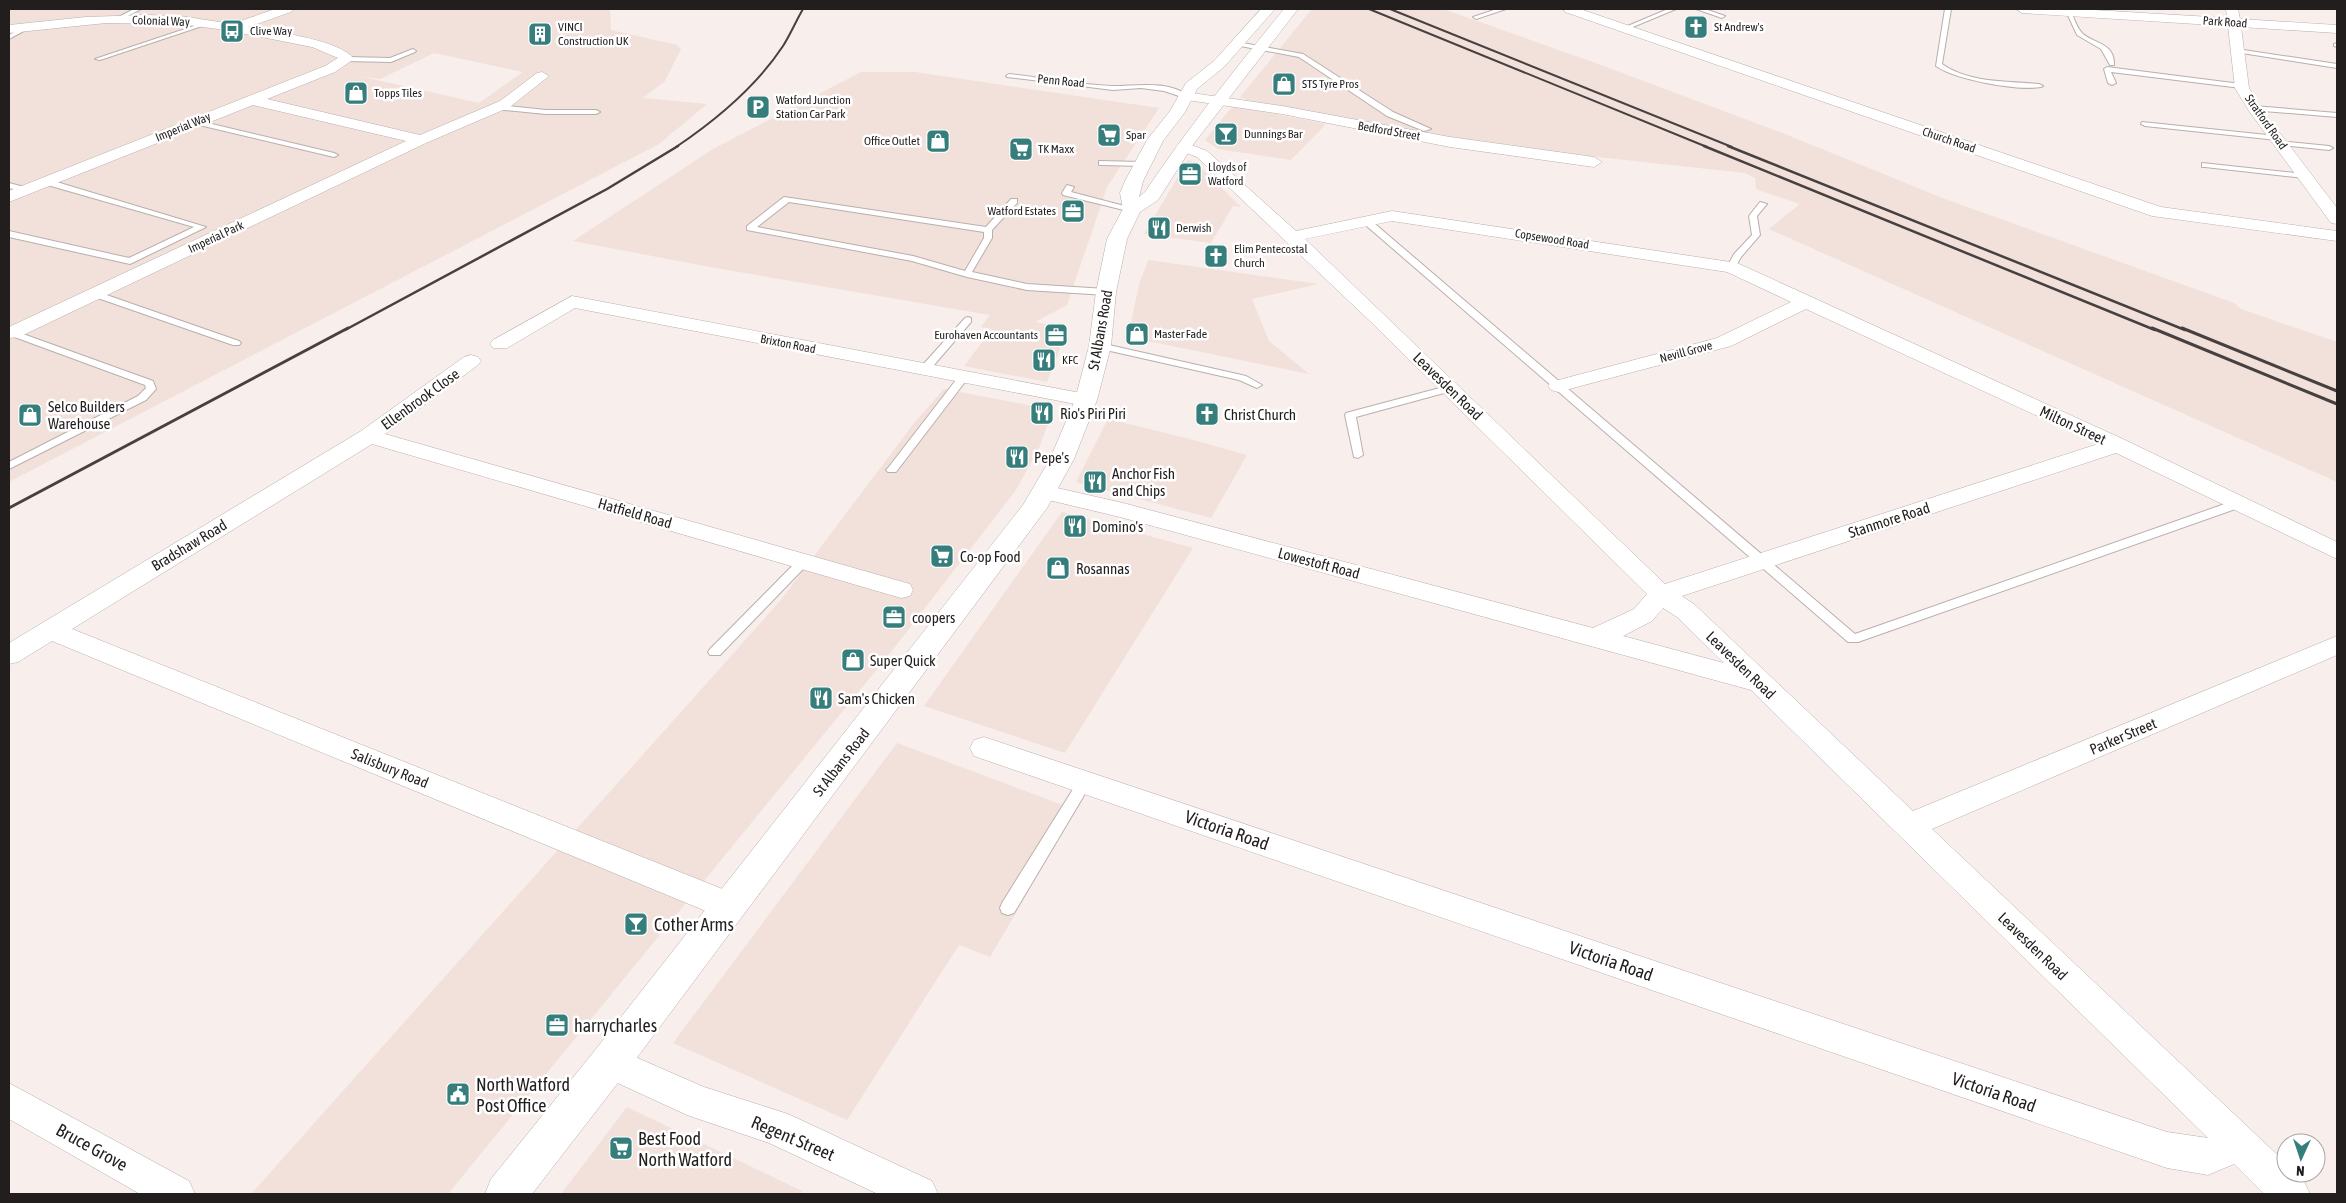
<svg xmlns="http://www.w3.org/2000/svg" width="2346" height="1203" font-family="'Asap Condensed',sans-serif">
  <rect width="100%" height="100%" fill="#f8eeeb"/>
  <path fill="#f2e0da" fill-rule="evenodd" d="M9,9h601l1,21 66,15 4,4 -16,32 -22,17 64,6 -48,40 -650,338zM434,53l89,19 -44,31 -120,-27 21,3z
    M1312,9h131l147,52 195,73 160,65 289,104 7,6 96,33v140l-568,-253 31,-25 -44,-15 -1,-11 -10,-5 -275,-30 -218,-40 -12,-6z
    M861,72h54l244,36 -52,79 -40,118 -32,17 33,6 -21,54 -83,-16 28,-37 -11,-2 9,-12 -280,-48 -137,-26 140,-92z
    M1232,107l39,6 55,11 -35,36 -73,-11 -13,-9z
    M1188,160l9,4 44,43 -8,-1 -22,37 -67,-9z
    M1148,260l170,24 -66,15 17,42 40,33 -181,-37 11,-52z
    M944,389l109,21 -14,38 -23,42 -125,162 -443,542h-197l529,-593 135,-179z
    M1108,419l78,19 61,17 -36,63 -135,-36z
    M1062,512l131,36 -128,205 -141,-47z
    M897,743l179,67 -86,147 -31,-12 -112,175 -174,-77z
    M627,1107l175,84 -2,3h-239z"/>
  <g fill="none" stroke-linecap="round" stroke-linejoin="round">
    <g stroke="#b9afad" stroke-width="2">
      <path id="lane" d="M134,9h7l-23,12 -5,-1z
        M1497,9h9l-30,10 -3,-2z
        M1668,9h8l-48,20 -5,-1z
        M1696,9h9l20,7 -3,2z
        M1945,9h6l-9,55c27,19 65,17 97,20l4,2 -2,1c-24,4 -85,-7 -105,-21z
        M2066,11h4c4,6 7,17 12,22 11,11 33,9 32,32h-4l-9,-16 -24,-14z
        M203,23l5,1 -108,36 -5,-1z
        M26,26l5,1 -22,12v-4z
        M1237,42l66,12 90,58 38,17 -7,2 -37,-15 -88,-59 -64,-12v-2z
        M2337,43v4l-3,-1v-2z
        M413,49l3,2 -1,1 -24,10 -44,-1 -3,-2 3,-2 43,1z
        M2237,49l100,15v4l-102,-16v-2z
        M2107,67l134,17 4,2 -4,2 -130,-16 5,11 -4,2 -4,-2 -4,-14z
        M1009,74c34,4 70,11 104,12 25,0 54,-6 76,10l-4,2 -21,-7 -23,-3 -28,2 -106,-13 -1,-1z
        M497,105l49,5h50l4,2 -4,2h-50l-52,-5 -1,-2z
        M2254,106l83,7v4l-86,-7 -1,-2z
        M195,120l139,33 4,2 -4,2 -139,-33z
        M2142,122l135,14 4,2 -4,2 -132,-14 -4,-2z
        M2278,141l51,5 4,2 -4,2 -48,-5 -4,-2z
        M1099,161l43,1 4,2 -4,2 -40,-1h-3z
        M2202,163l103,11 4,2 -4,2 -100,-11h-3z
        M44,180h6l156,47 -76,37 -121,-27v-6l120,27 65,-31 -150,-43z
        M9,183l19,5 1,2 -4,2 -16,-4z
        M1067,185l7,2 -3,5 65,17 -4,3 -69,-17 -1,-2z
        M784,197l202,30 25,-28h6v4l-25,27v8l-20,34 55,12 79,5 5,3 -5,3 -79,-5 -60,-13 -55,-16 -165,-31v-4zM789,202l195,30v6l-19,33 -52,-15 -156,-29z
        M1760,202l7,2 -10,12 3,19 -19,22 -7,12h-6l-1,-2 7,-13 18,-19 -3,-19z
        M1362,218h6l487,416 381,-134h8l2,3 -2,3 -386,136h-10l-486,-420z
        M95,291l144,50 2,2 -2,2h-6l-141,-49v-4z
        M968,317l3,1v4l-43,50h-8v-4l45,-50z
        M12,330l141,51 3,8 -10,11 -137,69v-7l129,-66 8,-8 -1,-3 -136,-50v-4z
        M1100,343l146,33 16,9 -5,3 -18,-8 -142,-32v-4z
        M963,375l5,3 -72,94h-8l-2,-2 2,-2 71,-92z
        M1451,385l4,1v4l-99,27 7,38 -5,3 -4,-1 -9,-42 1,-2z
        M804,557l4,1 2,3 -2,3 -88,91h-10l-2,-3 2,-3 90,-91z
        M1085,776l5,2 2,4 -78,131 -6,2 -6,-2 -2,-5 2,-5 78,-125z"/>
    </g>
    <g stroke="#b9afad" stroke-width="1">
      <path id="street" d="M275,9h18l-2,3 -43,15c25,5 91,12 106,32l-19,13 -68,27 153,36 80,-34 37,-28 5,-1 7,4 -39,31 -84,36 -407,194 -10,1v-11l397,-186 -153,-36 -244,97v-11l316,-125 13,-8 -26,-11 -86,-17 -46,-6 -74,-1 -97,10v-8l77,-8 59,-2 35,1 52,8z
        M1563,9h17l581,198 176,24v10l-185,-25 -587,-204z
        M2016,9h61l150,9 -1,-9h12l2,10 97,6v8l-96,-6 8,61 11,19 77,101v16l-6,-1 -82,-112 -14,-23 -7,-62 -206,-13z
        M1185,92l97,14 168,31 144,20 8,5 -8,5 -144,-20 -168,-33 -102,-15 -2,-3z
        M1184,142l23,9 89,80 96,-20 345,52 388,177 212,102v17l-221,-106 -434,143 13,9 218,206 424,-175v19l-405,174 354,334v10h10l8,8 6,13h-46l-30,-30 -26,11 -41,-7 -1193,-412 -4,-8 4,-8 10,-3 1183,395 41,6 -457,-448 -631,-173 -84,-20 -3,-5 3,-5 8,-2 79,18 470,125 41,-19 13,-15 -277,-273 -173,-164 -18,-7 -3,-3 3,-3zM1392,221l335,51 64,30 -74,36 -166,44 -3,4 3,4 7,2 173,-46 75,-37 292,135 -433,140 -360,-345zM1663,608l14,9 47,46 -101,-27 29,-15z
        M572,296l514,98 7,2 3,4 -3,4 -7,2 -511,-98 -68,40h-14l-3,-4 3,-4z
        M471,355l7,2 3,4 -3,4 -93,69 525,150 3,6 -3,6 -9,2 -529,-154 -300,185 668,267 5,10 -5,10 -11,3 -11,-3 -666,-275 -34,21 -9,2v-21l352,-212 103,-74z
        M610,1046l94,41 84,27 144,67 6,13h-60l-109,-51 -82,-28 -89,-41 -5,-12 5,-12z
        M9,1083l180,98 6,13h-55l-131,-75z"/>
    </g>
    <g stroke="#b9afad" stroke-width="1">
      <path id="primary" d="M1261,9h14l-51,58 -27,22 -12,23 -22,29 -20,40 -4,16 6,-5c43,-64 90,-123 139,-183h14l-103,133 -37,58 -18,12 -13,27 -11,53 -5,54 -14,54 -23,59 -27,49 -423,567 -92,119h-47l6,-15 105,-130 427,-544 27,-46 25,-59 14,-54 7,-54 11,-53 16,-30 -3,-16 5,-12 22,-41 23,-29 16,-28 28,-22z"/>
    </g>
    <use href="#lane" fill="#fff" fill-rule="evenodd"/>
    <use href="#street" fill="#fff" fill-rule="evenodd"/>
    <use href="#primary" fill="#fff" fill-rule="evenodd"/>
    <path stroke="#464140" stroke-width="2" d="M1369,9l338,138
      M1390,9l342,138
      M676,147c40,-27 80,-60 107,-101 7,-11 13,-25 20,-37"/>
    <path stroke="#464140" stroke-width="2.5" d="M1704,146l451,184
      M1728,146l457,184
      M345,330l262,-141 71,-43"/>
    <path stroke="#464140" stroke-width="3" d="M2152,328l185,76
      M2182,328l155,63
      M9,508l339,-180"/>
  </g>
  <defs>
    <g id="church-square" transform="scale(1.25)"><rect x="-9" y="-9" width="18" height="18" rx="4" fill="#357e7c" stroke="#fff"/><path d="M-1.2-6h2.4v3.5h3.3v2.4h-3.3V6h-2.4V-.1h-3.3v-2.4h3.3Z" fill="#fff"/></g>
    <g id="bus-square" transform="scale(1.25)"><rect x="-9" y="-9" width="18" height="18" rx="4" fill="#357e7c" stroke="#fff"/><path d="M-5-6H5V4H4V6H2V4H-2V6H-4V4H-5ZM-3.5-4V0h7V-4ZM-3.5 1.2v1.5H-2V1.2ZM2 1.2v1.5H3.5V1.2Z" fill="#fff"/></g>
    <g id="building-square" transform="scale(1.25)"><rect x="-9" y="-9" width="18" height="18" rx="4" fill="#357e7c" stroke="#fff"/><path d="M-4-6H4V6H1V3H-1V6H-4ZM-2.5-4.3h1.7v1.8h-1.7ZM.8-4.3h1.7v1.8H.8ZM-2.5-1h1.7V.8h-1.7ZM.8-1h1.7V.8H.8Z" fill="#fff"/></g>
    <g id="shop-square" transform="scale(1.25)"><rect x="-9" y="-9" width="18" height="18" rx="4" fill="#357e7c" stroke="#fff"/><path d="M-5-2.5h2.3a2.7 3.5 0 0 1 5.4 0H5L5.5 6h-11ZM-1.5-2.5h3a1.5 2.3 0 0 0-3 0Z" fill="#fff"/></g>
    <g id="parking-square" transform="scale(1.25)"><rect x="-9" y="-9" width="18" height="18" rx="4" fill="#357e7c" stroke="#fff"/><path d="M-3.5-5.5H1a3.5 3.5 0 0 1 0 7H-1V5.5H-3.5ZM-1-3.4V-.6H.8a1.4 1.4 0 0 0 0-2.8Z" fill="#fff"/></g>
    <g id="bar-square" transform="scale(1.25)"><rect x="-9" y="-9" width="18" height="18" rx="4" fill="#357e7c" stroke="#fff"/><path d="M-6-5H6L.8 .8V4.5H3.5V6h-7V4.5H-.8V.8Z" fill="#fff"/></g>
    <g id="supermarket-square" transform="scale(1.25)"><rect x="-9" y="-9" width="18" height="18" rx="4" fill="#357e7c" stroke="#fff"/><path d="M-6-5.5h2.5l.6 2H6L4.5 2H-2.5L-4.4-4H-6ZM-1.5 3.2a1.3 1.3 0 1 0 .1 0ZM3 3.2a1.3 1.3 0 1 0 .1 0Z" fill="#fff"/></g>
    <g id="office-square" transform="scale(1.25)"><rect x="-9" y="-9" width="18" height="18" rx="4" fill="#357e7c" stroke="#fff"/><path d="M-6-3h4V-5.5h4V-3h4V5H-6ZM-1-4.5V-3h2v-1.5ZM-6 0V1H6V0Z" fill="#fff"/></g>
    <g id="restaurant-square" transform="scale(1.25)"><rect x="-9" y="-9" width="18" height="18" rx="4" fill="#357e7c" stroke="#fff"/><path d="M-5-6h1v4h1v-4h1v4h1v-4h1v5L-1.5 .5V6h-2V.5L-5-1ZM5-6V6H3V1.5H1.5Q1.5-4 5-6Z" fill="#fff"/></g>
    <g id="civic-square" transform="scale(1.25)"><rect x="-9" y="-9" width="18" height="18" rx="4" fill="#357e7c" stroke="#fff"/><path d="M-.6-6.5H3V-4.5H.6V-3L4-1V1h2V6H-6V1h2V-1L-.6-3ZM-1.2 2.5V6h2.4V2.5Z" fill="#fff"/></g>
  </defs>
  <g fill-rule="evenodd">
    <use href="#church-square" x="1696" y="27"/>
    <use href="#bus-square" x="232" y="31"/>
    <use href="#building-square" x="540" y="34"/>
    <use href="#shop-square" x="1284" y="84"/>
    <use href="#shop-square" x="356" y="93"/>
    <use href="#parking-square" x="758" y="107"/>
    <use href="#bar-square" x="1226" y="134"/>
    <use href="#supermarket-square" x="1109" y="135"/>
    <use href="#shop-square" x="938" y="141"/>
    <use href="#supermarket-square" x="1021" y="149"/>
    <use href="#office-square" x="1190" y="174"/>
    <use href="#office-square" x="1073" y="211"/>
    <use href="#restaurant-square" x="1159" y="228"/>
    <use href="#church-square" x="1216" y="256"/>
    <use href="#shop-square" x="1137" y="334"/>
    <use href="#office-square" x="1056" y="335"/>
    <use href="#restaurant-square" x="1044" y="360"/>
    <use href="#restaurant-square" x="1042" y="413"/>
    <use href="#church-square" x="1207" y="414"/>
    <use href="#shop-square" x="30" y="415"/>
    <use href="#restaurant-square" x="1017" y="457"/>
    <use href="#restaurant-square" x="1095" y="482"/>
    <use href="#restaurant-square" x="1075" y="526"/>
    <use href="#supermarket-square" x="942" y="556"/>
    <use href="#shop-square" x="1058" y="568"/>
    <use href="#office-square" x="894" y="617"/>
    <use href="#shop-square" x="853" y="660"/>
    <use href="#restaurant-square" x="821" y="698"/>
    <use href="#bar-square" x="636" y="924"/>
    <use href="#office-square" x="557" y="1025"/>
    <use href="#civic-square" x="458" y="1094"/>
    <use href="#supermarket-square" x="621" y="1148"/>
  </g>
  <g text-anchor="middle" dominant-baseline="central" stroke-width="5" stroke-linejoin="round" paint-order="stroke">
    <g font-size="12" fill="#221e1d" stroke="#fff">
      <text transform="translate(161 21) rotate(2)">Colonial Way</text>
      <text transform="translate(2225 22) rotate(4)">Park Road</text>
      <text transform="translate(1061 81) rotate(6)">Penn Road</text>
      <text transform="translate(2266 122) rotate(55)">Stratford Road</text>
      <text transform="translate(183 127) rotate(-22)">Imperial Way</text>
      <text transform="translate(1389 131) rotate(10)">Bedford Street</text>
      <text transform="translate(1949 140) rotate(19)">Church Road</text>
      <text transform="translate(216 237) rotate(-25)">Imperial Park</text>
      <text transform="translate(1552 239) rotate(9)">Copsewood Road</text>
      <text transform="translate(788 344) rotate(11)">Brixton Road</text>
      <text transform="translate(1686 352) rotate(-15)">Nevill Grove</text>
    </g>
    <g font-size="12" fill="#221e1d" stroke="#fff" text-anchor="start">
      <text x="558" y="27">VINCI<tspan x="558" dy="14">Construction UK</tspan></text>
      <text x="1714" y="27">St Andrew's</text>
      <text x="250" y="31">Clive Way</text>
      <text x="1302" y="84">STS Tyre Pros</text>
      <text x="374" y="93">Topps Tiles</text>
      <text x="776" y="100">Watford Junction<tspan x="776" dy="14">Station Car Park</tspan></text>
      <text x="1244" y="134">Dunnings Bar</text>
      <text x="1126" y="135">Spar</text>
      <text x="920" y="141" text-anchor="end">Office Outlet</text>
      <text x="1038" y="149">TK Maxx</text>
      <text x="1208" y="167">Lloyds of<tspan x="1208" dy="14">Watford</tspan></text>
      <text x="1056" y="211" text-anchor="end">Watford Estates</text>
      <text x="1176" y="228">Derwish</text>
      <text x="1234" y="249">Elim Pentecostal<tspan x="1234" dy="14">Church</tspan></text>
      <text x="1154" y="334">Master Fade</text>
      <text x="1038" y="335" text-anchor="end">Eurohaven Accountants</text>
      <text x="1062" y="360">KFC</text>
    </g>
    <g font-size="15" fill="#221e1d" stroke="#fff">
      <text transform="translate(1100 330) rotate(-80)">St Albans Road</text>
      <text transform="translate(1448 386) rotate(44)">Leavesden Road</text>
      <text transform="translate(420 399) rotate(-36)">Ellenbrook Close</text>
      <text transform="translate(2073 425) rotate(25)">Milton Street</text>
      <text transform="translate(635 513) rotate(16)">Hatfield Road</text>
      <text transform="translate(1889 520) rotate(-18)">Stanmore Road</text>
      <text transform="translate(189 545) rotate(-31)">Bradshaw Road</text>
      <text transform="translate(1319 563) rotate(15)">Lowestoft Road</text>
      <text transform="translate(1741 665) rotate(44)">Leavesden Road</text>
      <text transform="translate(2123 736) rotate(-23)">Parker Street</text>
      <text transform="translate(841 762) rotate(-52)">St Albans Road</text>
      <text transform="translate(390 768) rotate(22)">Salisbury Road</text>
      <text transform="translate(2033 946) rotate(44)">Leavesden Road</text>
    </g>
    <g font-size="15" fill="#221e1d" stroke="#fff" text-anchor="start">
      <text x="48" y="406">Selco Builders<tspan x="48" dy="17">Warehouse</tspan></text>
      <text x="1060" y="413">Rio's Piri Piri</text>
      <text x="1224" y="414">Christ Church</text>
      <text x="1034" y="457">Pepe's</text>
      <text x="1112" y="473">Anchor Fish<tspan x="1112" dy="17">and Chips</tspan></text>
      <text x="1092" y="526">Domino's</text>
      <text x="960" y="556">Co-op Food</text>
      <text x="1076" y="568">Rosannas</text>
      <text x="912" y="617">coopers</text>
      <text x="870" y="660">Super Quick</text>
      <text x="838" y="698">Sam's Chicken</text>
    </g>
    <g font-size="18" fill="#221e1d" stroke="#fff">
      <text transform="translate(1227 830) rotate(19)">Victoria Road</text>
      <text transform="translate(1611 961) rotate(19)">Victoria Road</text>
      <text transform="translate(1994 1092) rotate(19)">Victoria Road</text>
      <text transform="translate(793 1138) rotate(23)">Regent Street</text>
      <text transform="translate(92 1147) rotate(29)">Bruce Grove</text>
    </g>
    <g font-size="18" fill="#221e1d" stroke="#fff" text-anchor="start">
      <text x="654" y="924">Cother Arms</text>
      <text x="574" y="1025">harrycharles</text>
      <text x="476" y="1084">North Watford<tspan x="476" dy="21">Post Office</tspan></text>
      <text x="638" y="1138">Best Food<tspan x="638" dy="21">North Watford</tspan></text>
    </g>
  </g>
  <rect width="2346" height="1203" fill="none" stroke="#221e1d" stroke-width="20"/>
  <g transform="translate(2301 1158) rotate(183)"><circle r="24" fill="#ffffff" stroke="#a7a5a5"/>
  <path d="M0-4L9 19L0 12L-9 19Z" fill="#357e7c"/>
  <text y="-8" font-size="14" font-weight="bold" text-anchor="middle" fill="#221e1d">N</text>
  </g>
</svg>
